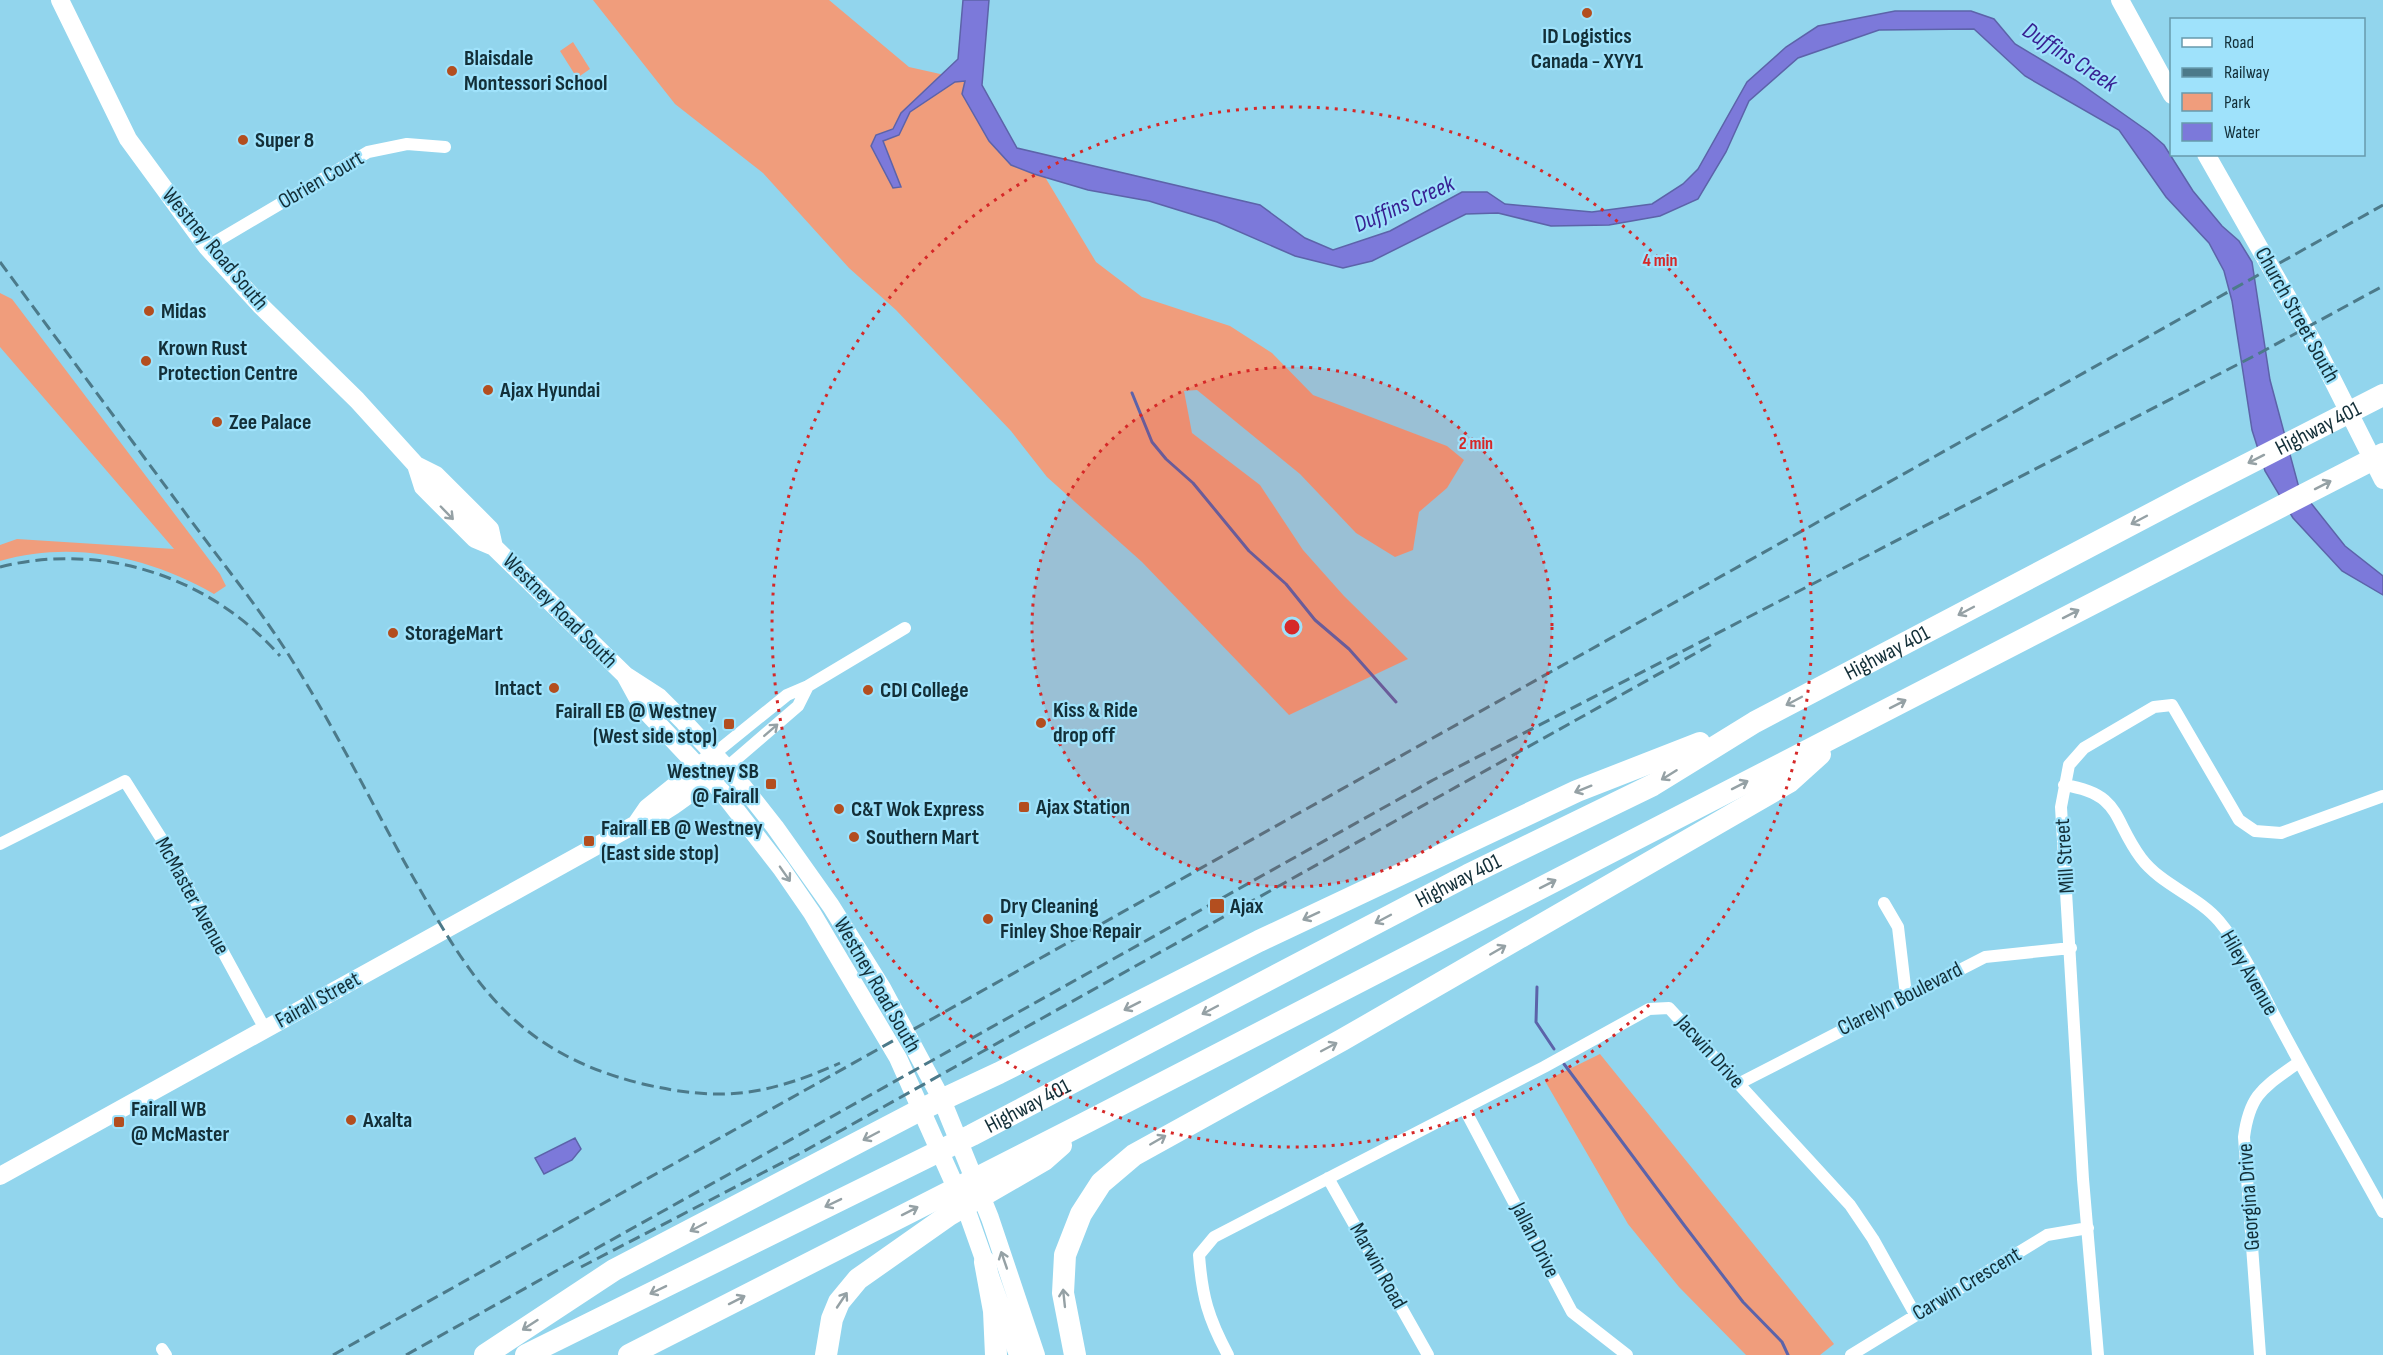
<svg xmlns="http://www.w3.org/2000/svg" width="2383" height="1355" font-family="'Sofia Sans Condensed',sans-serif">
  <rect width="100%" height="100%" fill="#92d5ed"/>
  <path fill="#f09d7c" d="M593,0h236l80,67 58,13 44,84 34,13 51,85 46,35 88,29 42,27 41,42 134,51 17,14 -17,28 -28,24 -6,38 -18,7 -39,-24 -56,-59 -103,-84 -13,1 8,42 68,52 43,65 41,46 64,63 -119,56 -147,-153 -95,-85 -36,-46 -115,-121 -47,-42 -86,-95 -88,-69z
    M573,42l17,27 -13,9 -17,-27z
    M0,293l12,6 208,275 6,12 -12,8c-66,-37 -139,-54 -214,-33v-16l17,-6 157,10 -174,-202z
    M1600,1054l234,290 -14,11h-74l-67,-68 -51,-63 -83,-143z"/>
  <path fill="#7c79da" stroke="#5c63a9" stroke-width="1.5" d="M963,0h26l-7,85 35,63 243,57 45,33 28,12 57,-19 72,-39h25l18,12 87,8 60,-8 31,-20 15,-15 49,-87 39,-35 32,-21 77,-15h76l23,8 21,25 60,36 74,52 15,13 29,46 29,35 17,15 13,21 18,118 29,108 46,58 38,30v19l-41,-24 -49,-53 -28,-47 -13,-41 -20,-129 -8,-30 -15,-28 -43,-46 -47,-67 -94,-54 -51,-47 -95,1 -81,28 -49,43 -23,51 -28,47 -38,17 -51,9 -58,1 -53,-13 -32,1 -94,47 -29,7 -48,-12 -78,-34 -68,-21 -61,-11 -54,-16 -23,-9 -22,-24 -27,-47 3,-13 -10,1 -45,30 -11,23 -16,6 18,46 -8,1 -22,-42 5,-11 17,-6 8,-16 57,-54z
    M575,1138l6,11 -9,11 -28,14 -9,-16z"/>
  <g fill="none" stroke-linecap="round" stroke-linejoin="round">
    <path stroke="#5c63a9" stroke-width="3" d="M1132,393l20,49 14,17 27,24 56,68 37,33 29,36 34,29 47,53
      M1537,987l-1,35 18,27
      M1564,1064l120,161 59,77 39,40 6,13"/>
    <path stroke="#fff" stroke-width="12" d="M207,247l161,-95 39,-8 38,3
      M714,754l73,-59 21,-9 97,-58
      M726,768l72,-62 10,-20
      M2064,785c58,9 48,34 77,73 20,27 57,38 78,63 26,31 43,72 62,107 33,62 68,122 102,184
      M0,844l125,-63 36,57 104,191
      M1884,903l14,24 8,68
      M1738,1084l247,-127 86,-9
      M1464,1108l108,204 55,43
      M1328,1178l100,177
      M162,1349l4,6
      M1228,1355c-20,-37 -26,-59 -29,-100l15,-18 330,-170 105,-58 20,-1 181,197 23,34 42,75
      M1851,1355l196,-120 41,-7
      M2098,1355l-15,-176 -22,-372 8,-42 15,-17 70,-41 18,-2 67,115 16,11 26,2 102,-37
      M2260,1355l-16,-218c6,-45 21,-50 55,-75"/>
    <path stroke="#fff" stroke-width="18" d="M60,0l68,139 79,108 53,58 97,95 59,65 20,10 54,54 4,18
      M2120,0l52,95
      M2206,154l112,197 65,129
      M416,465l7,22 52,52 19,8 131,128 34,22 25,25 53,57 38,48 56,79 51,82 60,112 48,118 46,137
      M626,677l17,31 79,84 59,76 31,45 86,145 71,159 49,138
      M636,824l11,-16 61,-49
      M0,1176l636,-352 18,-6 19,-12 53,-38"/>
    <g stroke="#fff" stroke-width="22">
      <path d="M985,1262l9,49 2,44"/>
      <path d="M485,1355l129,-85 308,-161 77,-36 260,-132 318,-150 123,-48"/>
      <path id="s1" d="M526,1355l446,-220 496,-260 185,-90 102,-63 436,-229 192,-98"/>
      <path d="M629,1355l456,-232 1298,-669"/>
      <path d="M826,1355l6,-36 7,-17 19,-23 91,-64 95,-55 17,-15"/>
      <path d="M1075,1355l-12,-62 2,-38 16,-41 20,-31 33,-28 208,-115 447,-258 31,-28"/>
    </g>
    <path stroke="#4c7a8a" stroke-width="3" stroke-dasharray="12 6" stroke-linecap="butt" d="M0,262c63,85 126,171 189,256 34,46 71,91 101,139 42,66 77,137 115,206 63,111 103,188 238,221 78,18 123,12 197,-21
      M0,567c102,-26 211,10 280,89
      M581,1267l218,-113 915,-511
      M333,1355l2050,-1150
      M406,1355l1027,-575 823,-425 127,-69"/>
  </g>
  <defs><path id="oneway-shaft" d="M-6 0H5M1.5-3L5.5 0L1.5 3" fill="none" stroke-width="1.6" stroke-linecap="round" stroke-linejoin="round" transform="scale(1.5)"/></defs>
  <g stroke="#95a1a5">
    <use href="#oneway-shaft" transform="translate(2256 459) rotate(153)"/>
    <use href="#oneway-shaft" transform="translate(2323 485) rotate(-27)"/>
    <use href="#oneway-shaft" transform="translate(447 513) rotate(46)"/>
    <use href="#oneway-shaft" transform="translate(2139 520) rotate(152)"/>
    <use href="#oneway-shaft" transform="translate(1966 611) rotate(152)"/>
    <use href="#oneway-shaft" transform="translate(2071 614) rotate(-27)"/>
    <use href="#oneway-shaft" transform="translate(1794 701) rotate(152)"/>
    <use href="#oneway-shaft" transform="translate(1898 704) rotate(-27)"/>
    <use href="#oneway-shaft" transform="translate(771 730) rotate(-41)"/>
    <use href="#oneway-shaft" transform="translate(1669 775) rotate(148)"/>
    <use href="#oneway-shaft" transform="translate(1740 785) rotate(-27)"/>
    <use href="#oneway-shaft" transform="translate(1583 789) rotate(158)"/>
    <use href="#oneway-shaft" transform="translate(785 874) rotate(55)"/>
    <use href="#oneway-shaft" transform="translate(1548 884) rotate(-27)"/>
    <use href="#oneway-shaft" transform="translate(1311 916) rotate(155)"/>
    <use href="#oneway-shaft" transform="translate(1383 919) rotate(152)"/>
    <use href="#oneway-shaft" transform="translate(1498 950) rotate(-30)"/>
    <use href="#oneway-shaft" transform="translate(1132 1006) rotate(153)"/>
    <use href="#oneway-shaft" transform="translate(1210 1010) rotate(152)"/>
    <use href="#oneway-shaft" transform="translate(1329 1047) rotate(-28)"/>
    <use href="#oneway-shaft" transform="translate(871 1136) rotate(152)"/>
    <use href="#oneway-shaft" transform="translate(1158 1140) rotate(-30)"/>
    <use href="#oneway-shaft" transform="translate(833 1203) rotate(154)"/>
    <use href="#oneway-shaft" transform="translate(910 1211) rotate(-27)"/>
    <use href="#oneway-shaft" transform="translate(698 1227) rotate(152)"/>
    <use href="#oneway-shaft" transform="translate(1004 1260) rotate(-109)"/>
    <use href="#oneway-shaft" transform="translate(658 1290) rotate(154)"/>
    <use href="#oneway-shaft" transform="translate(1064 1298) rotate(-96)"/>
    <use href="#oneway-shaft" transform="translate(737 1300) rotate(-27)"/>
    <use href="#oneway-shaft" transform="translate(842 1300) rotate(-56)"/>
    <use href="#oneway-shaft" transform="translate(530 1325) rotate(147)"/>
  </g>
  <circle cx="1292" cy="627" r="260" fill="#d62828" fill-opacity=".12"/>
  <g fill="none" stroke="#d62828" stroke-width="3" stroke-dasharray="3 6">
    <circle cx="1292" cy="627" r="260"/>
    <circle cx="1292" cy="627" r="520"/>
  </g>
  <g fill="#b34e1f" stroke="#9fe2fb" stroke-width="2">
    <circle cx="1587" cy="13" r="6"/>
    <circle cx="452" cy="71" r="6"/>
    <circle cx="243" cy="140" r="6"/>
    <circle cx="149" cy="311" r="6"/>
    <circle cx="146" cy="361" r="6"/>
    <circle cx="488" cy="390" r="6"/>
    <circle cx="217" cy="422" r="6"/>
    <circle cx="393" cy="633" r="6"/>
    <circle cx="554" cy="688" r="6"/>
    <circle cx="868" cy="690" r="6"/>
    <circle cx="1041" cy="723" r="6"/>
    <rect x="723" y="718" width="12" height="12" rx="3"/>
    <rect x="765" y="778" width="12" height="12" rx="3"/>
    <rect x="1018" y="801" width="12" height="12" rx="3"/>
    <circle cx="839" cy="809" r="6"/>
    <circle cx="854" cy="837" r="6"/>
    <rect x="583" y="835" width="12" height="12" rx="3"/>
    <rect x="1209" y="898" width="16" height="16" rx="3"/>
    <circle cx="988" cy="919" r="6"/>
    <circle cx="351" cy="1120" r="6"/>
    <rect x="113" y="1116" width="12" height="12" rx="3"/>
  </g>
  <g text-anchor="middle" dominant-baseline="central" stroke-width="4.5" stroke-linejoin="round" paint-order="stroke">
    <g font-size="22" font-weight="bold" fill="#132f38" stroke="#9fe2fb" text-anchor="start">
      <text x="1587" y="36" text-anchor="middle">ID Logistics<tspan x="1587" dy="25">Canada - XYY1</tspan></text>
      <text x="464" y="58">Blaisdale<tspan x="464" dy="25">Montessori School</tspan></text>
      <text x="255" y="140">Super 8</text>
      <text x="161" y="311">Midas</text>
      <text x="158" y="348">Krown Rust<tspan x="158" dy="25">Protection Centre</tspan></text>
      <text x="500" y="390">Ajax Hyundai</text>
      <text x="229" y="422">Zee Palace</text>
      <text x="405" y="633">StorageMart</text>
      <text x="542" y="688" text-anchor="end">Intact</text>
      <text x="880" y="690">CDI College</text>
      <text x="1053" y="710">Kiss &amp; Ride<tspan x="1053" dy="25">drop off</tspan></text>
      <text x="717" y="711" text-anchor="end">Fairall EB @ Westney<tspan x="717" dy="25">(West side stop)</tspan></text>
      <text x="759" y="771" text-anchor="end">Westney SB<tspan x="759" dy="25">@ Fairall</tspan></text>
      <text x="1036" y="807">Ajax Station</text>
      <text x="851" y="809">C&amp;T Wok Express</text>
      <text x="601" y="828">Fairall EB @ Westney<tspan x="601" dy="25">(East side stop)</tspan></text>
      <text x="866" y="837">Southern Mart</text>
      <text x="1000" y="906">Dry Cleaning<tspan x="1000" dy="25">Finley Shoe Repair</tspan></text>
      <text x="1230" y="906">Ajax</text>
      <text x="131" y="1109">Fairall WB<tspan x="131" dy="25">@ McMaster</tspan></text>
      <text x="363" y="1120">Axalta</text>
    </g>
    <g font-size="22" fill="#132f38" stroke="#9fe2fb">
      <text transform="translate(321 180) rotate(-30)">Obrien Court</text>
      <text transform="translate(215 249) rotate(50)">Westney Road South</text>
      <text transform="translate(2297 315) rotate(61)">Church Street South</text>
      <text stroke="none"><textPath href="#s1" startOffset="2018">Highway 401</textPath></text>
      <text transform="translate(560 611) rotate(45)">Westney Road South</text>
      <text stroke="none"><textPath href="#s1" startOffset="1532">Highway 401</textPath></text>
      <text transform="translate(2065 856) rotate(-94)">Mill Street</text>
      <text stroke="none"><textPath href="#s1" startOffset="1046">Highway 401</textPath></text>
      <text transform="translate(192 896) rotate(61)">McMaster Avenue</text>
      <text transform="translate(2249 973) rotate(60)">Hiley Avenue</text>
      <text transform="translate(877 985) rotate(60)">Westney Road South</text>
      <text transform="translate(1900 999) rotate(-27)">Clarelyn Boulevard</text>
      <text transform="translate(318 1000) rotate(-29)">Fairall Street</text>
      <text transform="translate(1710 1052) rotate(48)">Jacwin Drive</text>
      <text stroke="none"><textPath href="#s1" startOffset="560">Highway 401</textPath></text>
      <text transform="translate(2249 1197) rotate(-94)">Georgina Drive</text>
      <text transform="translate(1535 1240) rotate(63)">Jallan Drive</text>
      <text transform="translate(1378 1266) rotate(61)">Marwin Road</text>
      <text transform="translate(1967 1284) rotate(-31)">Carwin Crescent</text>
    </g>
    <g font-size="24" font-style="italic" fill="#372092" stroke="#9fe2fb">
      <text transform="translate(2070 57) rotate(33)">Duffins Creek</text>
      <text transform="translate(1404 204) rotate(-24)">Duffins Creek</text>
    </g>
  </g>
  <circle cx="1292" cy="627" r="9" fill="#d62828" stroke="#9fe2fb" stroke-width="3"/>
  <g font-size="18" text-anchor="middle" font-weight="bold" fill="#d62828" stroke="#9fe2fb" stroke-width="4.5" stroke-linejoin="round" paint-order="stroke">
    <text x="1660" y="266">4 min</text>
    <text x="1476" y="449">2 min</text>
  </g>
  <rect x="2170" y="18" width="195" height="138" fill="#9fe2fb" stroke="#679aad" stroke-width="1.5"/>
  <rect x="2182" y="38" width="30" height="9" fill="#ffffff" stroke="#679aad" stroke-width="1.5"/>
  <text x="2224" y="48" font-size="18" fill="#132f38">Road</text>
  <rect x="2182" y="68" width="30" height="9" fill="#4c7a8a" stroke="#679aad" stroke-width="1.5"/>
  <text x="2224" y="78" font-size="18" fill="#132f38">Railway</text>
  <rect x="2182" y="93" width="30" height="18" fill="#f09d7c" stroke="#679aad" stroke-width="1.5"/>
  <text x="2224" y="108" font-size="18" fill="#132f38">Park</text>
  <rect x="2182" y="123" width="30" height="18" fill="#7c79da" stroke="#679aad" stroke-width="1.5"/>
  <text x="2224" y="138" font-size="18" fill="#132f38">Water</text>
</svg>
